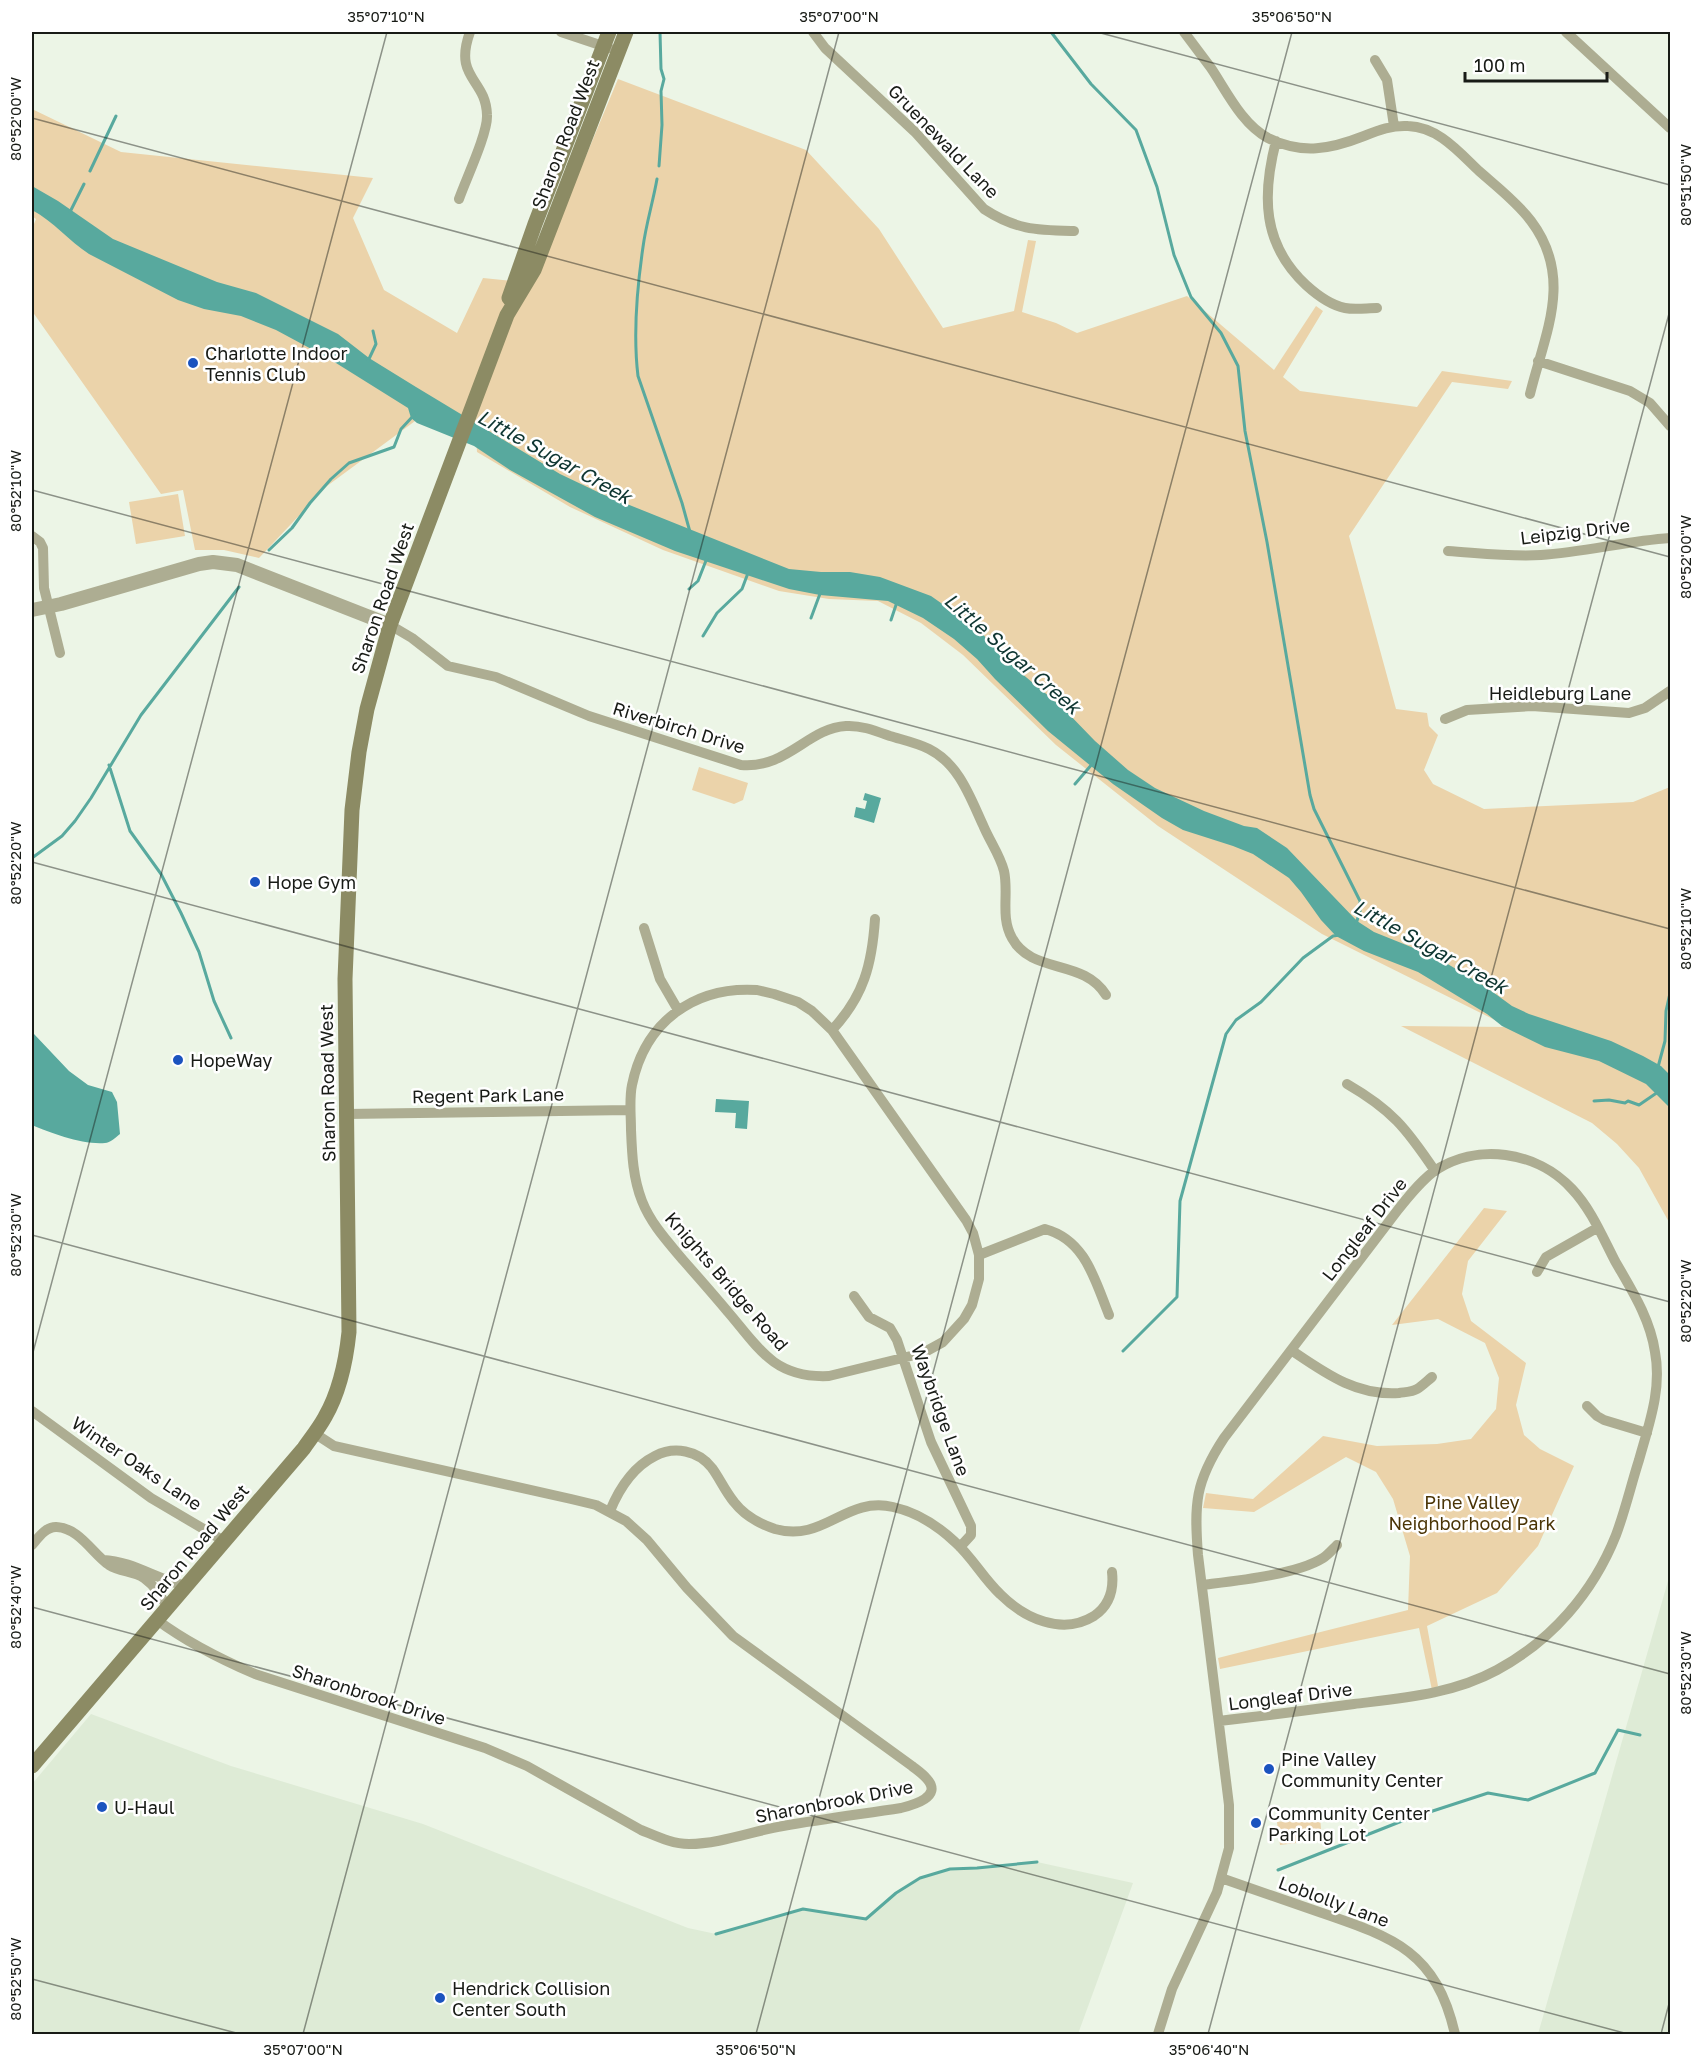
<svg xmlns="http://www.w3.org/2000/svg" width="1702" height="2066" font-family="'Golos Text',sans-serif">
  <rect width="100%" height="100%" fill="#ecf5e6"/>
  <path fill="#deebd6" d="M1670,1574v460h-132z
    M91,1714l140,52 192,58 265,104 28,6 87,-25 63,10 30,-26 24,-15 30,-9 27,-1 60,-6 96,21 -55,151h-1046v-250z"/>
  <path fill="#ebd3aa" d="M618,79l188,71 73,79 64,99 71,-17 14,-71 8,1 -14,71 34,11 21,10 110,-37 87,74 42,-64 7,5 -40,66 17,14 117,16 25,-36 70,10 -4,8 -56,-7 -103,154 47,173 31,4 2,13 9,9 -14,35 9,14 51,25 149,-7 37,-15v437l-31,-56 -22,-24 -25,-21 -191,-97 108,1 -187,-93 -164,-108 -102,-81 -93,-90 -42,-32 -43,-22 -49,-2 -50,-8 -116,-41 -93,-43 -93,-55 -1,-17 -46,-25 -103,76 -68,72 -35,-8h-29l-12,-60 -22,4 -129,-183v-82l4,-10 -4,-3v-107l89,43 252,26 -20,40 31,72 73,43 26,-55 50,5z
    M178,494l7,42 -49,8 -7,-42z
    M699,767l49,16 -5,17 -9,4 -42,-14z
    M1484,1208l23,3 -39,50 -6,33 9,27 55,42 -10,42 8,30 16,14 34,17 -36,80 -41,47 -70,33 11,60 -6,4 -13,-62 -199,41 -2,-11 190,-48 2,-54 -17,-57 -17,-27 -30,-15 -92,55 -51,-4 3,-15 47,6 70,-63 54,10 60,-2 34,-5 25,-30 3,-31 -14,-35 -47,-24 -46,6z
    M1320,1817l2,23 -42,5 -3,-23z"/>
  <path fill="#58a99e" d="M32,186l26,15 55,38 104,43 39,11 82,41 31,24 47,29 144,87 42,20 187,75 32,3h29l30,5 51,19 47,33 30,33 55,46 32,33 33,29 27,18 49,23 40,15 13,2 30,20 70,73 17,11 62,25 50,30 26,19 17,8 82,27 32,15 18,10 9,9v33l-24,-24 -47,-23 -54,-14 -43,-21 -15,-12 -69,-42 -54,-21 -28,-15 -15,-16 -20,-28 -12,-14 -36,-24 -20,-8 -50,-16 -21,-12 -49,-34 -65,-53 -53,-52 -18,-20 -23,-20 -31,-21 -35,-17 -68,-6 -31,-6 -114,-38 -80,-34 -85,-47 -36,-24 -57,-23 -6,-5 -3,-10 -80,-50 -52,-28 -35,-14 -37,-7 -26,-9 -89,-46c-20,-13 -36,-33 -57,-44z
    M865,793l16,5 -7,25 -20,-6 2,-10 9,2 2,-8 -4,-1z
    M34,1034l35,37 19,14 24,7 5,10 3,32c-4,3 -10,9 -15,9 -22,2 -54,-10 -73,-18v-90z
    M716,1099l33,2 -2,28 -12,-1 1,-15 -21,-1z"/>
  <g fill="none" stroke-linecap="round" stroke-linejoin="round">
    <path stroke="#58a99e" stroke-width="3" d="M1051,32l40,52 45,46 21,57 17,68 17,42 30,36 17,33 7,65 22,111 43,253 4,14 46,92v10l-4,13
      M659,166l3,-41 -1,-34 3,-12 -3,-10 -1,-37
      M90,171l26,-55
      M657,179c-4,23 -11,45 -14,68 -6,41 -10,88 -5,129l44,127 8,29
      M70,212l14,-28
      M368,361l8,-17 -3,-13
      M269,550l23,-22 18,-25 21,-24 18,-16 45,-16 7,-18 13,-14
      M689,589l9,-8 9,-23
      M811,618l10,-27
      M891,620l6,-18
      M703,636l14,-23 25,-24 6,-16
      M109,765l21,66 31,43 20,39 18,39 15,49 17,37
      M1075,784l18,-21
      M32,858l30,-22 13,-15 16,-23 50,-83 98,-128
      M1658,1067l7,-26 1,-30 4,-18
      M1594,1101l15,-1 16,3 3,-2 11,4 19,-13
      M1123,1351l54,-54 3,-96 46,-167 10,-14 25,-18 42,-44 30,-22 7,-1
      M1278,1870l124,-49 86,-28 40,7 67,-27 23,-43 22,5
      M716,1934l87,-25 63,10 30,-26 24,-15 30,-9 27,-1 60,-6"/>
    <path stroke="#adad92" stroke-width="10" d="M561,32l48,16
      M813,32l12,16 90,84 69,77c32,21 53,21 90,22
      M1184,32c9,12 18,24 27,36 16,24 31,56 57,70 34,17 63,11 96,-2 15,-6 28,-11 44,-10 30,1 50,25 71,45 17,15 38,31 52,50 43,57 14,112 -1,173
      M1566,32l104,96
      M1375,60l12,20 7,46
      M1276,141c-14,54 -14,103 30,144 11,10 24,20 39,23 10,2 22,0 32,0
      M459,199c7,-20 29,-66 28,-84 -1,-37 -34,-36 -17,-83
      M1538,361l92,30 20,12 20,23
      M32,536l8,6 3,6 1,40 16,65
      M1448,551c31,2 62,6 93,4 44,-3 86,-14 129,-17
      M390,625l22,13 36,28 48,11 93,39 152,49c46,4 67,-37 105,-39 15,-1 30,5 44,10 13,4 27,7 39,13 30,15 41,48 54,76 6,15 17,30 21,46 5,22 -4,46 8,67 20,37 71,20 94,57
      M1445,719l22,-9 65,-4 97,7 16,-5 25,-17
      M644,928l16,51 18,31
      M757,990l17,4 24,8 14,9 20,19 134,190 7,13 6,22v24l-7,26 -8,14 -21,23 -20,11 -94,23c-20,1 -38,-2 -55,-14 -18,-13 -32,-34 -46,-50 -15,-18 -30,-35 -45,-52 -15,-18 -32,-36 -41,-59 -9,-23 -10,-46 -11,-71 0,-15 -2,-31 1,-45 13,-63 62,-99 125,-95z
      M832,1030c32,-34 40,-66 43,-111
      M1347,1084c45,26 59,44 88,87
      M346,1114l284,-4
      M979,1255l66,-26c41,11 50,52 64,86
      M1537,1272l9,-15 51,-29
      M854,1296l15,21 21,11 7,12 34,102 40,84v9l-11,12
      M1291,1350c34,23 65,46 108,43 6,-1 13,-1 18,-4 5,-3 10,-8 15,-12
      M1587,1406l10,10 7,4 43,13
      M32,1411l119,87 73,43
      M610,1511c9,-22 23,-44 45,-55 19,-10 43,-6 57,12 8,11 13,23 22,34 10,13 26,22 41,27 49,14 70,-33 118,-22 23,5 45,19 62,35 17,15 28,36 45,52 24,24 62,42 94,22 16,-11 20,-26 18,-44
      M32,1545c6,-7 14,-19 25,-18 22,1 36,27 52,38 11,7 24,6 35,13 11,8 17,18 23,29
      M103,1560c30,1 54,20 83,26
      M1202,1585c32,-4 94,-10 121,-27 5,-3 9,-8 14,-13
      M157,1620c31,23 63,39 98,54l230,74 42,18 114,64c15,6 31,14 48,14 31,0 64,-13 94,-18 40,-7 79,-12 118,-18 12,-3 42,-11 26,-29 -4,-5 -10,-9 -15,-13l-179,-130 -46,-48 -40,-48 -21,-19 -30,-16 -25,-6 -237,-53 -20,-13
      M1221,1878c34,12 67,23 101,35 73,25 114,39 133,121
      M1158,2034l14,-45 45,-97 12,-44v-43l-31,-250c-4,-51 -3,-73 26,-117l173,-227c11,-14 22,-28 36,-39 43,-30 104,-21 139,17 19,20 30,47 43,72 16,28 35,57 40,91 7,37 -6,72 -16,108 -8,25 -14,51 -23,75 -23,58 -65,106 -119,135 -44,24 -94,28 -143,34 -45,6 -90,12 -135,17"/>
    <path stroke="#adad92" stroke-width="14" d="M32,610l29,-6 138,-40 14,-2 24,3 153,60"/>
    <path stroke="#8c8b64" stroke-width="15" d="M509,298l26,-74 74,-192
      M32,1766l272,-318c7,-10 15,-20 21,-31 15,-26 21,-56 24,-85l-4,-353 7,-169 7,-58 8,-43 23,-84 100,-265 17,-45 27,-45 92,-238"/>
  </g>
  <path fill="none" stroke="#181b16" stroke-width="1.5" stroke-opacity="0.45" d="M1097,32l573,153M32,118l1638,439M32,490l1638,439M32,862l1638,440M32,1235l1638,439M32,1356l355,-1324M32,1607l1596,427M32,1979l208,55M303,2034l536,-2002M756,2034l536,-2002M1208,2034l462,-1724M1661,2034l9,-34"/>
  <g fill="#1b53bf" stroke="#fff" stroke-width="2">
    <circle cx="193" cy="363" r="6"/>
    <circle cx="255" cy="882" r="6"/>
    <circle cx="178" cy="1060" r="6"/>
    <circle cx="1269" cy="1769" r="6"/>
    <circle cx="102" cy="1807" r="6"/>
    <circle cx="1256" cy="1823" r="6"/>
    <circle cx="440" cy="1998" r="6"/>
  </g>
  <g text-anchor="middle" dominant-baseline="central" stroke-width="5" stroke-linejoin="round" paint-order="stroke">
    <g font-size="18" fill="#181b16" stroke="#fff">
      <text transform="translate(565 134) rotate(-69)">Sharon Road West</text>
      <text transform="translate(944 141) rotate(46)">Gruenewald Lane</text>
      <text transform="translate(1575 531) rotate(-7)">Leipzig Drive</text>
      <text transform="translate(382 598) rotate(-71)">Sharon Road West</text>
      <text x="1560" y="693">Heidleburg Lane</text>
      <text transform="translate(679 727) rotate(17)">Riverbirch Drive</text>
      <text transform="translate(327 1083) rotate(-91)">Sharon Road West</text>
      <text transform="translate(488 1095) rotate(-1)">Regent Park Lane</text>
      <text transform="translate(1364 1229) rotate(-52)">Longleaf Drive</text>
      <text transform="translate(727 1281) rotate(49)">Knights Bridge Road</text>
      <text transform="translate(941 1410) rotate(70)">Waybridge Lane</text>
      <text transform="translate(137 1463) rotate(34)">Winter Oaks Lane</text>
      <text transform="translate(194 1547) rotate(-50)">Sharon Road West</text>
      <text transform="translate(369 1694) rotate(18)">Sharonbrook Drive</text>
      <text transform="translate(1290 1696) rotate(-7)">Longleaf Drive</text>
      <text transform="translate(834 1801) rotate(-11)">Sharonbrook Drive</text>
      <text transform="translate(1334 1901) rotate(20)">Loblolly Lane</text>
    </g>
    <g font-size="18" fill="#181b16" stroke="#fff" text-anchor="start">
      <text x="205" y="353">Charlotte Indoor<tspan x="205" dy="21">Tennis Club</tspan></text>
      <text x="267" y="882">Hope Gym</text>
      <text x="190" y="1060">HopeWay</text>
      <text x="1281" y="1759">Pine Valley<tspan x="1281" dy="21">Community Center</tspan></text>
      <text x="114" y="1807">U-Haul</text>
      <text x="1268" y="1813">Community Center<tspan x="1268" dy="21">Parking Lot</tspan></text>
      <text x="452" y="1988">Hendrick Collision<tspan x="452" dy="21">Center South</tspan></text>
    </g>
    <g font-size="18" fill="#4a3405" stroke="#fff">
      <text x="1472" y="1502">Pine Valley<tspan x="1472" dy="21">Neighborhood Park</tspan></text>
    </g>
    <g font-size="20" font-style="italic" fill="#0f3632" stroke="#fff">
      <text transform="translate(555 456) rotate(29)">Little Sugar Creek</text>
      <text transform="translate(1013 653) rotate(41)">Little Sugar Creek</text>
      <text transform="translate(1431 946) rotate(29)">Little Sugar Creek</text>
    </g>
  </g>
  <rect width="1702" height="2066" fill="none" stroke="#ffffff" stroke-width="66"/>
  <path d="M1465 72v9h142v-9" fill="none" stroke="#181b16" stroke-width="3"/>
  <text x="1474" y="72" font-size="18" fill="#181b16" stroke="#ffffff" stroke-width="4.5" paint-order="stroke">100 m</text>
  <rect x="33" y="33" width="1636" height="2000" fill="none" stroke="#181b16" stroke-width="2"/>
  <g font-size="15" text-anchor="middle" fill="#181b16">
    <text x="386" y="22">35°07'10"N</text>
    <text x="839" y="22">35°07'00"N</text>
    <text x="1292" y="22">35°06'50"N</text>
    <text transform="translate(16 119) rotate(-90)" y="5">80°52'00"W</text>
    <text transform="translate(1686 185) rotate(-90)" y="5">80°51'50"W</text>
    <text transform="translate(16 491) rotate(-90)" y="5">80°52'10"W</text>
    <text transform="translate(1686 557) rotate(-90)" y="5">80°52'00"W</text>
    <text transform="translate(16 863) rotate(-90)" y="5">80°52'20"W</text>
    <text transform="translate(1686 929) rotate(-90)" y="5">80°52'10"W</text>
    <text transform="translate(16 1235) rotate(-90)" y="5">80°52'30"W</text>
    <text transform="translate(1686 1301) rotate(-90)" y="5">80°52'20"W</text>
    <text transform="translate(16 1607) rotate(-90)" y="5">80°52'40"W</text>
    <text transform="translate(1686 1673) rotate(-90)" y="5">80°52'30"W</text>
    <text transform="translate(16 1979) rotate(-90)" y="5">80°52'50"W</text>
    <text x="303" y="2055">35°07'00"N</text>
    <text x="756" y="2055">35°06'50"N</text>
    <text x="1209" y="2055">35°06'40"N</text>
  </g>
</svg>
